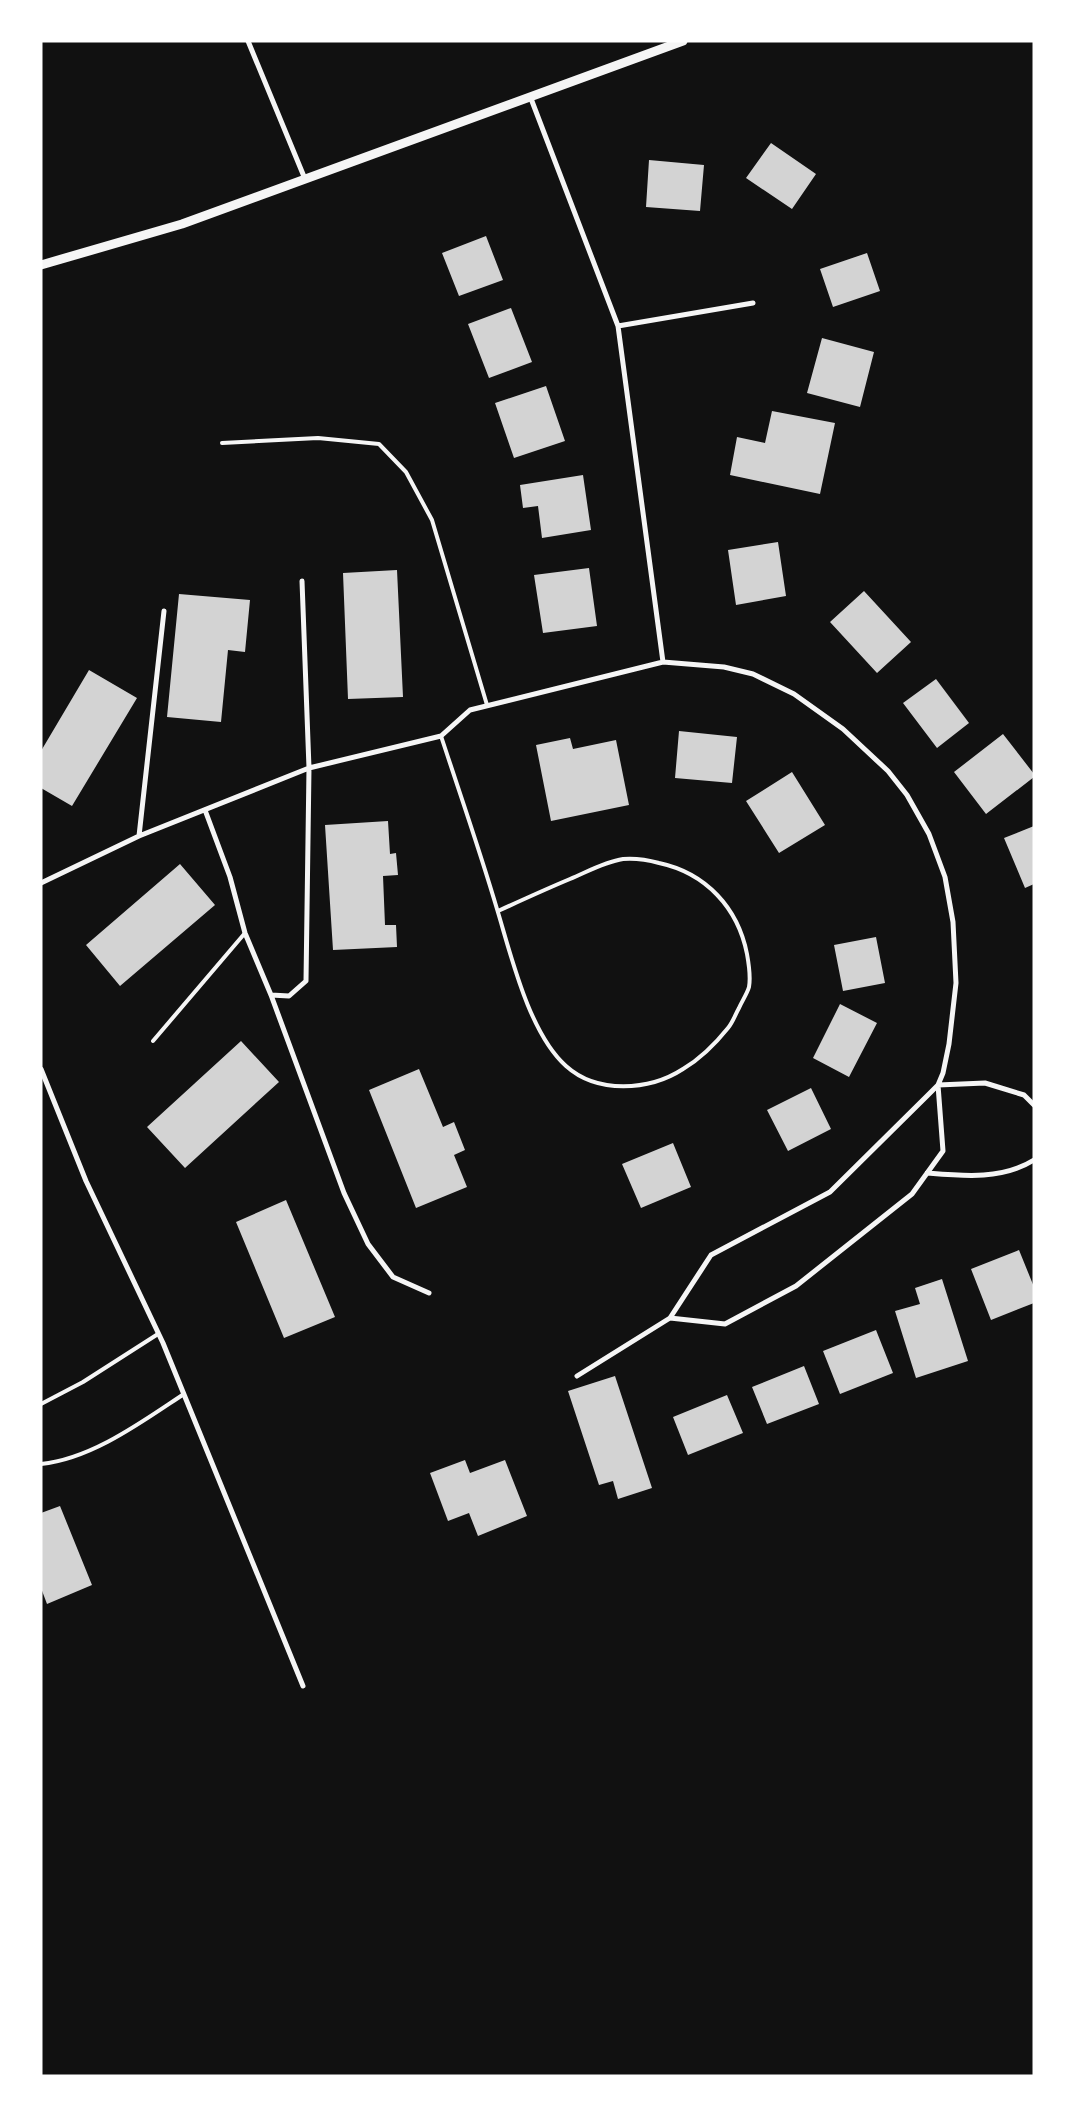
<svg xmlns="http://www.w3.org/2000/svg" width="1075" height="2117" font-family="'Playfair Display',serif">
  <rect width="100%" height="100%" fill="#111"/>
  <path fill="#d3d3d3" d="M771,143l45,31 -24,35 -46,-31z
    M649,160l55,5 -4,46 -54,-4z
    M486,236l17,44 -44,16 -17,-43z
    M867,253l13,38 -47,16 -13,-38z
    M511,308l21,54 -43,16 -21,-54z
    M822,338l52,14 -14,55 -53,-14z
    M546,386l19,55 -51,17 -19,-55z
    M772,411l63,12 -15,71 -90,-19 7,-38 28,6z
    M583,475l8,55 -49,8 -4,-32 -15,2 -3,-23z
    M778,542l8,54 -50,9 -8,-55z
    M589,568l8,58 -54,7 -9,-58z
    M397,570l6,127 -55,2 -5,-126z
    M864,591l47,51 -34,31 -47,-51z
    M179,594l71,6 -5,52 -17,-2 -7,72 -54,-5z
    M89,670l48,28 -65,108 -31,-18v-37z
    M936,679l33,44 -32,25 -34,-45z
    M679,731l58,6 -5,46 -57,-5z
    M1003,734l31,40v3l-48,37 -32,-42z
    M570,738l3,11 43,-9 13,65 -78,16 -15,-76z
    M792,772l33,53 -46,28 -33,-52z
    M388,821l2,33 6,-1 2,22 -15,1 2,49h11l1,22 -64,3 -8,-125z
    M1034,826v58l-9,4 -21,-50z
    M180,864l35,41 -95,81 -34,-41z
    M876,937l9,46 -42,8 -9,-46z
    M840,1004l37,19 -28,54 -36,-19z
    M241,1041l38,41 -94,86 -38,-41z
    M419,1069l24,58 11,-5 11,28 -11,5 13,32 -51,21 -47,-118z
    M811,1088l20,41 -43,22 -21,-41z
    M673,1143l18,44 -50,21 -19,-44z
    M286,1200l49,117 -51,21 -48,-116z
    M1019,1250l15,37v16l-43,17 -20,-51z
    M942,1279l26,82 -52,17 -21,-67 25,-7 -5,-16z
    M876,1330l17,43 -53,21 -17,-43z
    M804,1366l15,38 -52,20 -15,-37z
    M615,1376l37,112 -34,11 -5,-18 -14,4 -31,-94z
    M727,1395l16,38 -55,22 -15,-38z
    M465,1460l5,13 35,-13 22,56 -49,20 -9,-23 -21,8 -18,-48z
    M60,1506l32,79 -45,19 -6,-16v-75z"/>
  <g fill="none" stroke-linecap="round" stroke-linejoin="round">
    <path stroke="#f5f5f5" stroke-width="4" d="M222,443l96,-5 61,6 27,28 26,48 55,185
      M441,736c19,58 39,115 56,173 14,46 32,124 69,157 31,28 83,25 117,3 17,-10 33,-26 45,-41 5,-6 7,-13 11,-20 3,-7 8,-14 10,-21 2,-11 0,-22 -2,-33 -9,-46 -41,-81 -88,-91 -11,-3 -24,-5 -36,-4 -19,3 -36,13 -53,20 -24,10 -48,21 -72,32
      M153,1041l92,-108
      M41,1404l42,-22 75,-48
      M41,1464c51,-5 102,-43 143,-70"/>
    <path stroke="#f5f5f5" stroke-width="5" d="M248,41l57,138
      M530,96l88,230 45,336
      M618,326l135,-23
      M302,581l7,187 -3,213 -17,15 -18,-1 73,198 24,51 25,33 36,16
      M205,810l25,67 15,56 26,62
      M139,836l25,-225
      M41,883l98,-47 170,-68 132,-32 29,-26 193,-48 61,5 29,7 41,20 49,35 45,42 19,24 22,39 16,43 8,45 3,61 -7,61 -6,29 -5,12 -10,10 -98,97 -119,63 -41,63 -93,58
      M41,1069l45,112 77,162 140,343
      M938,1085l47,-2 39,12 10,10
      M927,1173c36,3 75,7 107,-13
      M670,1318l55,6 71,-38 116,-92 31,-43 -5,-66"/>
    <path stroke="#f5f5f5" stroke-width="9" d="M41,265l141,-41 501,-183"/>
  </g>
  <rect width="1075" height="2117" fill="none" stroke="#ffffff" stroke-width="85"/>
</svg>
